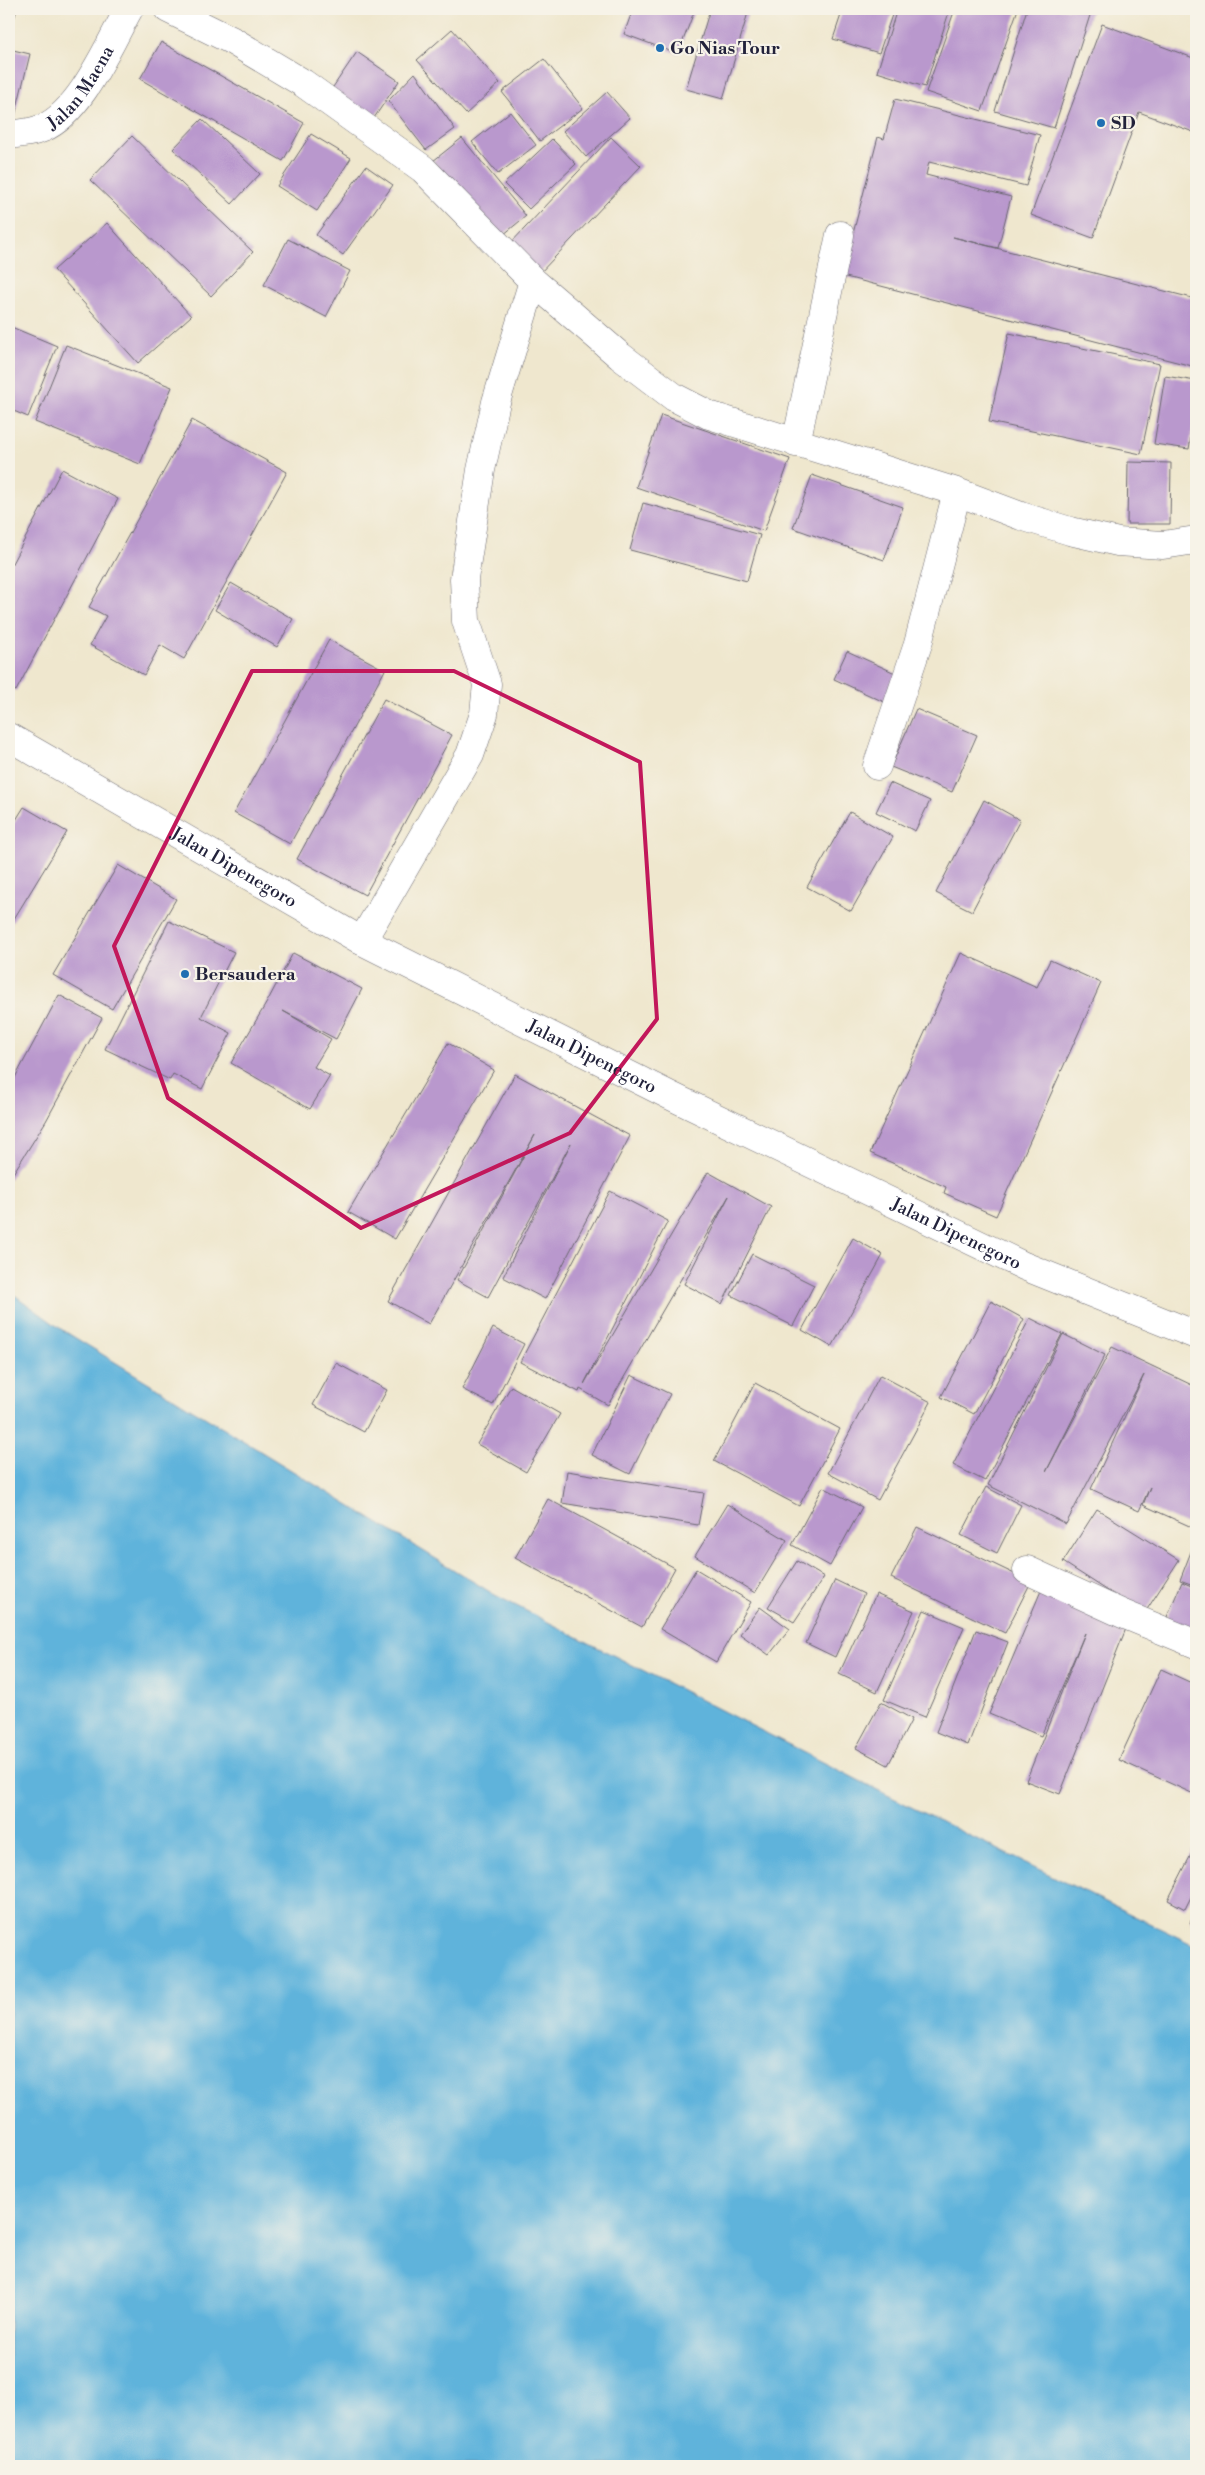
<svg xmlns="http://www.w3.org/2000/svg" width="1205" height="2475" font-family="'Libre Bodoni',serif">
  <rect width="100%" height="100%" fill="#f7f3e8"/>
  <filter id="ink" filterUnits="userSpaceOnUse"><feTurbulence type="fractalNoise" baseFrequency=".02" numOctaves="2"/><feDisplacementMap in="SourceGraphic" scale="10" xChannelSelector="R" yChannelSelector="G"/><feConvolveMatrix kernelMatrix="1 2 1 2 8 2 1 2 1" color-interpolation-filters="sRGB"/></filter>
  <filter id="wash" filterUnits="userSpaceOnUse"><feTurbulence type="fractalNoise" baseFrequency=".0096" numOctaves="4" result="noise"/><feDisplacementMap in="SourceGraphic" scale="20" xChannelSelector="R" yChannelSelector="G"/><feGaussianBlur stdDeviation="1.12" result="paint"/><feColorMatrix in="noise" values="0 0 0 0 0 0 0 0 0 0 0 0 0 0 0 0 0 1.4 0 .05"/><feComposite in="paint" operator="in"/></filter>
  <g filter="url(#wash)">
    <rect width="100%" height="100%" fill="#efe7ce"/>
    <path fill="#5eb3db" stroke="#406a8b" d="M9,1291l52,38 434,266 418,213 283,138v520h-1187z"/>
    <g id="blocks">
      <path fill="#b998cd" d="M9,9h8l-8,27z
        M633,9h62l-17,45 -54,-20z
        M710,9h39l-26,90 -37,-10z
        M843,9h51l-15,44 -46,-14z
        M897,9h53l-25,78 -48,-15z
        M955,9h63l-36,102 -56,-19z
        M1027,9h65l-38,119 -59,-17z
        M1102,24l94,35v74l-57,-21 -46,126 -62,-23z
        M452,29l48,54 -34,31 -49,-54z
        M161,42l143,81 -21,38 -143,-82z
        M9,49l21,5 -17,70 -4,-1z
        M357,52l42,29 -25,37 -43,-28z
        M544,59l39,49 -43,33 -38,-49z
        M415,73l40,56 -29,21 -38,-49z
        M607,92l23,26 -44,39 -23,-26z
        M895,99l145,36 -14,51 -97,-24 -3,13 85,22 -13,51 -45,-11 243,62v68l-354,-91 36,-139 6,2z
        M510,112l26,33 -38,29 -26,-32z
        M202,119l58,55 -28,30 -59,-55z
        M311,134l40,24 -34,53 -40,-25z
        M132,136l121,116 -42,44 -121,-116z
        M611,137l30,29 -103,109 -30,-29z
        M462,138l64,78 -29,24 -64,-79z
        M552,139l24,25 -47,45 -25,-25z
        M366,166l27,19 -50,70 -27,-20z
        M107,223l84,93 -53,47 -84,-93z
        M288,239l62,32 -24,46 -62,-32z
        M9,326l48,20 -29,71 -19,-8z
        M1009,333l151,31 -19,90 -152,-32z
        M66,345l106,42 -32,77 -105,-42z
        M1165,376l31,5v28l-7,40 -35,-5z
        M661,415l129,44 -26,72 -128,-44z
        M192,420l95,52 -103,187 -24,-14 -16,30 -54,-30 16,-29 -17,-9z
        M1128,462l43,1 -1,61h-43z
        M62,469l56,30 -102,192 -7,-4v-118z
        M812,475l91,32 -19,53 -91,-32z
        M643,503l117,32 -13,46 -117,-31z
        M231,583l62,36 -16,28 -62,-37z
        M329,640l56,30 -95,174 -56,-31z
        M847,651l59,27 -13,28 -59,-27z
        M384,699l68,36 -87,160 -68,-36z
        M916,709l61,26 -25,57 -61,-25z
        M890,783l40,18 -15,30 -39,-19z
        M984,800l36,20 -48,91 -36,-18z
        M24,807l43,25 -58,95v-96z
        M850,812l43,25 -42,74 -44,-24z
        M118,865l58,34 -64,110 -59,-34z
        M169,921l65,31 -33,65 30,16 -29,56 -29,-15 -3,6 -65,-31z
        M293,953l69,36 -26,50 -53,-28 48,28 -17,28 16,9 -20,33 -79,-46 36,-61z
        M961,953l76,34 13,-27 51,23 -105,233 -52,-23 2,-6 -76,-34z
        M59,995l43,23 -56,103 -37,59v-91z
        M448,1043l46,27 -99,169 -47,-27z
        M515,1074l115,62 -85,163 -42,-22 68,-134 -83,154 -31,-17 78,-145 -106,189 -41,-23z
        M708,1172l63,35 -49,97 -38,-20 45,-88 -121,209 -28,-16 -1,3 -59,-30 90,-171 58,30 -84,163z
        M853,1238l30,17 -51,92 -30,-17z
        M752,1254l62,31 -21,41 -62,-31z
        M991,1301l33,18 -50,95 -33,-17z
        M1030,1318l32,16 -77,147 -32,-16z
        M493,1328l31,16 -31,61 -31,-16z
        M1063,1334l42,21 -59,117 66,-125 84,40v142l-53,-24 7,-18 -11,24 -48,-22 53,-114 -78,149 -78,-39z
        M336,1363l51,27 -23,42 -51,-27z
        M631,1375l39,19 -40,80 -38,-19z
        M880,1375l51,27 -53,98 -50,-27z
        M755,1383l85,46 -41,77 -85,-45z
        M511,1386l49,28 -34,58 -49,-28z
        M567,1471l137,22 -6,32 -136,-22z
        M823,1487l39,20 -32,59 -38,-21z
        M986,1487l35,18 -24,48 -36,-18z
        M548,1499l127,69 -33,59 -127,-69z
        M727,1504l60,36 -32,53 -60,-37z
        M1097,1509l82,51 -35,54 -81,-52z
        M917,1527l114,55 -26,51 -114,-55z
        M1196,1539v47l-16,-6z
        M797,1561l27,16 -30,45 -26,-15z
        M696,1569l55,33 -35,60 -56,-33z
        M835,1580l29,14 -29,63 -29,-14z
        M1182,1582l14,6v51l-33,-13z
        M1043,1586l86,35 -69,173 -34,-13 59,-148 -44,103 -52,-22z
        M876,1594l38,17 -37,81 -38,-18z
        M760,1607l30,22 -21,26 -29,-21z
        M924,1610l40,17 -39,90 -41,-17z
        M976,1630l32,12 -40,103 -32,-13z
        M1161,1669l35,16v110l-77,-35z
        M881,1702l31,17 -24,46 -32,-17z
        M1196,1845v42l-11,22 -17,-9z
        M1196,1910v15l-6,-2z"/>
    </g>
  </g>
  <g filter="url(#ink)">
    <use href="#blocks" fill-opacity="0" stroke="#6a676e" stroke-width="1"/>
    <g fill="none" stroke-linecap="round" stroke-linejoin="round">
      <g stroke="#6a676e" stroke-width="29">
        <path id="street" d="M168,9l63,31 72,43 120,86 110,112 87,75 54,41 35,18 248,77 64,24 49,15 48,11 45,3 33,-5
          M796,443l44,-208
          M877,766l41,-122 39,-152
          M362,941l108,-186 14,-41 3,-30 -21,-63 -2,-42 17,-109 15,-68 37,-121
          M1027,1570l96,44 73,30"/>
      </g>
      <g stroke="#6a676e" stroke-width="29">
        <g id="secondary">
          <path id="s1" d="M9,135c11,-2 23,-2 34,-7 38,-16 66,-84 86,-119"/>
        </g>
      </g>
      <g stroke="#6a676e" stroke-width="29">
        <g id="highway">
          <path id="s2" d="M9,737l353,204 307,154 355,171 172,69"/>
        </g>
      </g>
      <use href="#street" stroke="#fff" stroke-width="28"/>
      <use href="#secondary" stroke="#fff" stroke-width="28"/>
      <use href="#highway" stroke="#fff" stroke-width="28"/>
    </g>
  </g>
  <path fill="none" stroke="#c2185b" stroke-width="4" stroke-linejoin="round" d="M252,671h202l186,91 17,257 -87,114 -209,95 -193,-130 -54,-152z"/>
  <g fill="#1f6fb2" stroke="#f7f3e8" stroke-width="2">
    <circle cx="660" cy="48" r="5"/>
    <circle cx="1101" cy="123" r="5"/>
    <circle cx="185" cy="974" r="5"/>
  </g>
  <g text-anchor="middle" dominant-baseline="central" stroke-width="4.5" stroke-linejoin="round" paint-order="stroke">
    <g font-size="18" font-weight="bold" fill="#22223b" stroke="#f7f3e8" text-anchor="start">
      <text x="670" y="48">Go Nias Tour</text>
      <text x="1111" y="123">SD</text>
      <text x="195" y="974">Bersaudera</text>
    </g>
    <g font-size="18" fill="#22223b" stroke="#f7f3e8">
      <text stroke="none"><textPath href="#s1" startOffset="91">Jalan Maena</textPath></text>
      <text stroke="none"><textPath href="#s2" startOffset="260">Jalan Dipenegoro</textPath></text>
      <text stroke="none"><textPath href="#s2" startOffset="665">Jalan Dipenegoro</textPath></text>
      <text stroke="none"><textPath href="#s2" startOffset="1070">Jalan Dipenegoro</textPath></text>
    </g>
  </g>
  <rect width="1205" height="2475" fill="none" stroke="#f7f3e8" stroke-width="30"/>
</svg>
